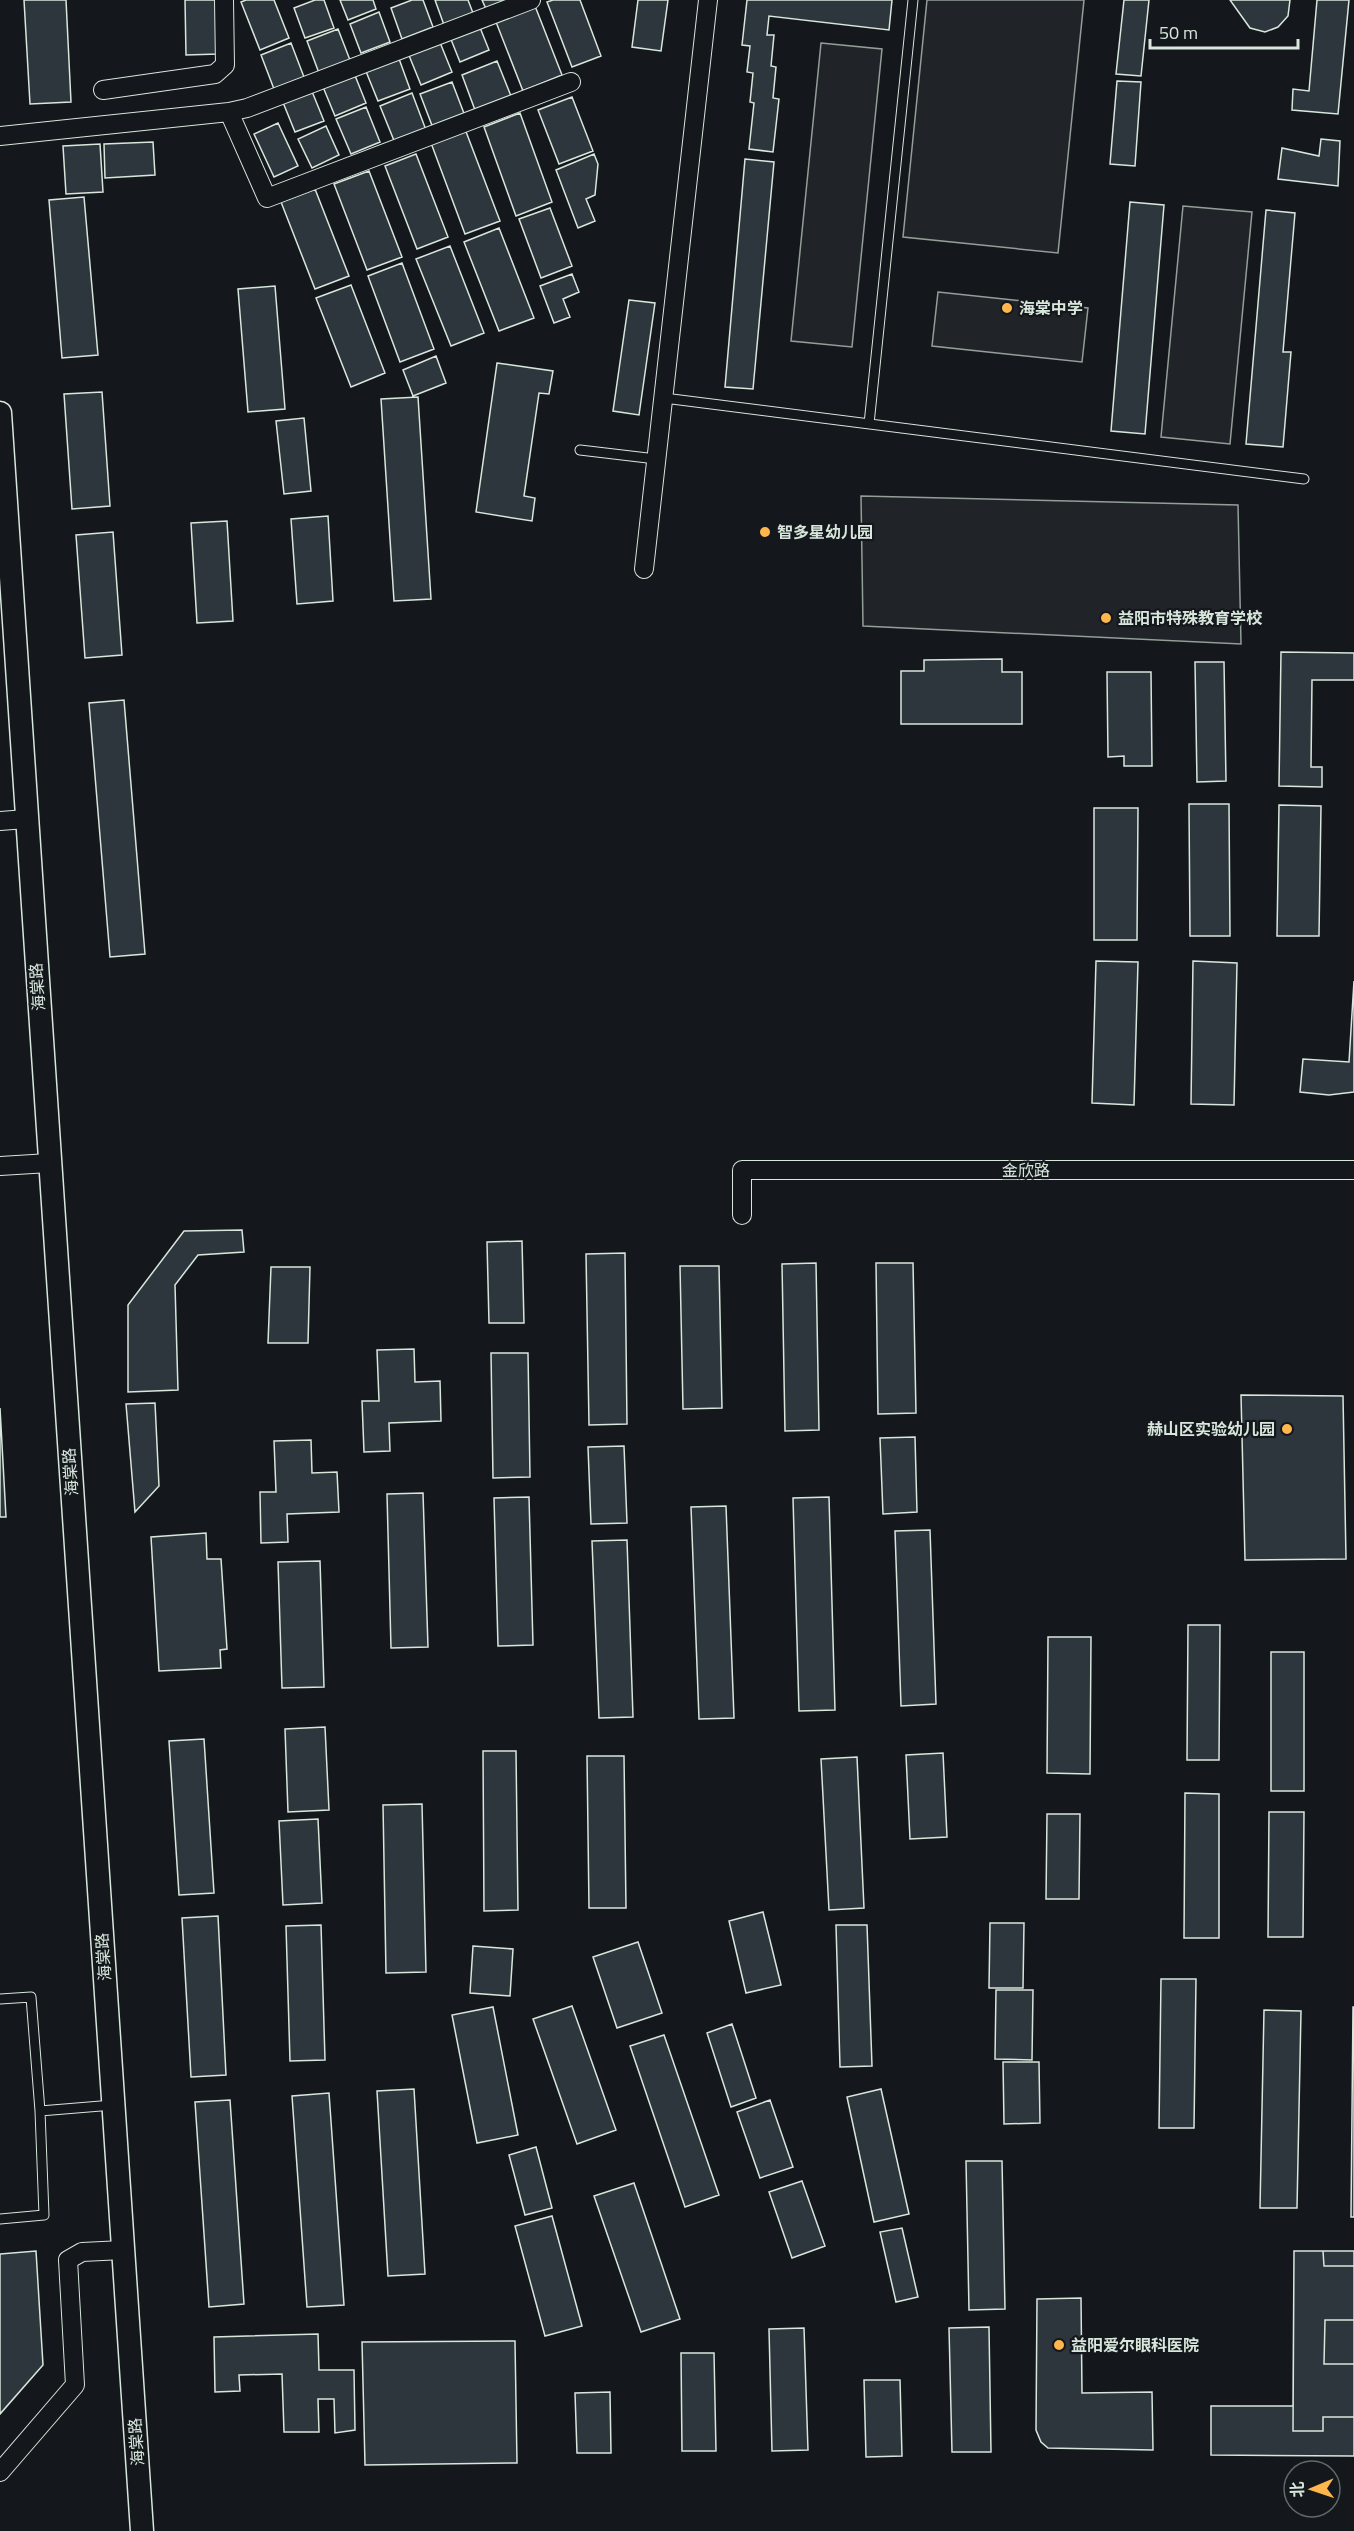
<svg xmlns="http://www.w3.org/2000/svg" width="1354" height="2531" font-family="'Titillium Web','Noto Sans SC',sans-serif">
  <rect width="100%" height="100%" fill="#14181c"/>
  <path fill="#202428" stroke="#939e99" stroke-width="1.5" d="M927,0h157l-26,253 -155,-16z
    M821,43l61,6 -30,298 -61,-6z
    M1183,206l69,6 -22,232 -69,-7z
    M938,292l150,16 -6,54 -150,-16z
    M861,496l377,9 3,139 -378,-18z"/>
  <path fill="#2c363c" stroke="#d8e6dc" stroke-width="1.5" d="M24,0h42l5,102 -41,2z
    M185,0h31l2,54 -32,1z
    M246,0h28l15,38 -29,12 -19,-48z
    M315,0h9l10,28 -29,10 -11,-30z
    M340,0h33l3,9 -28,11z
    M412,0h11l10,27 -31,12 -11,-31z
    M435,0h33l5,13 -29,12z
    M482,0h31l-26,11z
    M553,0h27l21,56 -29,11 -25,-65z
    M638,0h30l-7,51 -29,-4z
    M747,0h145l-3,30 -120,-14 -2,19h7l-3,31 5,1 -3,31 6,1 -6,53 -24,-3 5,-46 -4,-1 3,-29 -6,-1 3,-26 -8,-1z
    M1124,0h25l-8,76 -25,-2z
    M1230,0h60l-2,16 -10,11 -13,5 -15,-4z
    M1317,0h32l-11,114 -46,-4 1,-21 16,2z
    M535,6l27,69 -39,16 -27,-69z
    M379,12l11,30 -29,11 -11,-29z
    M479,25l10,25 -29,12 -10,-25z
    M338,29l12,31 -31,13 -12,-32z
    M439,40l13,32 -31,13 -13,-32z
    M291,43l13,34 -30,12 -13,-34z
    M398,56l12,33 -32,12 -13,-32z
    M497,61l14,35 -36,14 -13,-35z
    M354,73l12,30 -31,13 -12,-29z
    M1117,81l24,1 -6,84 -25,-2z
    M452,82l13,34 -32,12 -13,-34z
    M311,89l13,32 -29,11 -13,-32z
    M412,93l14,37 -31,13 -15,-37z
    M572,97l21,54 -34,13 -21,-54z
    M366,107l14,35 -29,12 -15,-35z
    M520,113l32,89 -36,14 -32,-89z
    M278,123l20,43 -24,11 -20,-43z
    M326,126l13,29 -27,13 -14,-29z
    M465,129l35,92 -35,13 -34,-91z
    M1321,139l19,2 -2,45 -60,-7 4,-31 37,8z
    M153,142l2,33 -50,3 -1,-34z
    M100,144l3,48 -37,2 -3,-48z
    M416,154l32,83 -31,12 -32,-83z
    M594,154l4,10 -3,31 -9,4 9,22 -17,7 -22,-58z
    M745,159l29,3 -21,227 -28,-2z
    M369,171l33,86 -35,13 -33,-86z
    M315,189l34,87 -34,13 -34,-87z
    M84,197l14,158 -36,3 -13,-158z
    M1130,202l34,3 -19,229 -34,-3z
    M550,208l22,58 -31,12 -22,-59z
    M1266,210l29,3 -12,139h8l-8,95 -37,-3z
    M499,228l35,90 -35,13 -35,-89z
    M450,246l34,87 -33,13 -35,-87z
    M402,263l32,86 -34,13 -32,-86z
    M572,274l7,18 -16,7 7,18 -16,6 -14,-37z
    M351,285l34,88 -34,14 -35,-89z
    M275,286l10,123 -37,3 -10,-123z
    M629,300l26,3 -16,112 -26,-4z
    M436,356l10,27 -33,13 -10,-26z
    M497,363l56,8 -4,23 -10,-1 -15,103 11,2 -3,23 -56,-9z
    M102,392l8,114 -38,3 -8,-115z
    M418,397l13,202 -37,2 -13,-202z
    M304,418l7,73 -27,3 -8,-73z
    M328,516l5,85 -36,3 -6,-85z
    M227,521l6,100 -36,2 -6,-100z
    M113,532l9,123 -37,3 -9,-123z
    M1281,652l73,1v27h-42l-1,87h11v20l-43,-1z
    M1002,659v13h20v52h-121v-53h23v-11z
    M1195,662h29l2,119 -29,1z
    M1107,672h44l1,94h-28v-10l-16,1z
    M124,700l21,254 -35,3 -21,-254z
    M1189,804h40l1,132h-40z
    M1279,805l42,1 -2,130h-42z
    M1094,808h44l-1,132h-43z
    M1096,961l42,1 -4,143 -42,-2z
    M1193,961l44,2 -3,142 -43,-1z
    M1354,981v111l-25,3 -29,-3 3,-33 46,3z
    M242,1230l2,22 -46,3 -23,30 3,105 -50,2v-87l56,-74z
    M522,1241l2,82h-35l-2,-81z
    M625,1253l2,171 -38,1 -3,-171z
    M816,1263l3,167 -34,1 -3,-167z
    M876,1263h37l3,150 -38,1z
    M680,1266h39l3,142 -39,1z
    M271,1267h39l-2,76h-40z
    M414,1349l1,33 25,-1 1,40 -52,2 1,28 -26,1 -2,-51h17l-2,-51z
    M491,1353h37l2,124 -37,1z
    M1241,1395l102,1 3,163 -101,1z
    M155,1403l4,83 -24,26 -9,-108z
    M0,1408l6,109h-6z
    M915,1437l2,75 -34,2 -3,-76z
    M311,1440l1,33 25,-1 2,40 -52,2 1,28 -27,1 -1,-51h16l-2,-51z
    M624,1446l3,77 -36,1 -3,-77z
    M423,1493l5,154 -37,1 -4,-154z
    M529,1497l4,148 -35,1 -4,-148z
    M829,1497l6,213 -36,1 -6,-213z
    M726,1506l8,212 -35,1 -8,-212z
    M930,1530l6,174 -35,2 -6,-175z
    M206,1533l1,26h14l6,90 -7,1 1,18 -62,3 -8,-134z
    M627,1540l6,177 -34,1 -7,-177z
    M320,1561l4,126 -42,1 -4,-126z
    M1188,1625h32l-1,135h-32z
    M1048,1637h43l-1,137 -43,-1z
    M1271,1652h33v139h-33z
    M325,1727l4,83 -41,2 -3,-83z
    M204,1739l10,154 -35,2 -10,-154z
    M483,1751h33l2,159 -34,1z
    M943,1753l4,84 -37,2 -4,-84z
    M587,1756h37l2,152h-37z
    M857,1757l7,151 -35,2 -8,-151z
    M1185,1793l34,1v144h-35z
    M422,1804l4,168 -40,1 -3,-168z
    M1269,1812h35l-1,125h-35z
    M1047,1814h33l-1,85h-33z
    M318,1819l4,84 -39,2 -4,-84z
    M763,1912l18,73 -35,8 -17,-72z
    M218,1916l8,159 -35,2 -9,-159z
    M990,1923h34l-1,65h-34z
    M321,1925l4,135 -35,1 -4,-135z
    M836,1925h31l5,141 -32,1z
    M638,1942l24,71 -45,15 -24,-71z
    M473,1946l40,3 -3,47 -40,-3z
    M1161,1979h35l-2,149h-35z
    M996,1990h37l-1,70 -37,-1z
    M572,2006l44,124 -39,14 -44,-125z
    M493,2007l25,128 -41,8 -25,-128z
    M1353,2007h1v210h-3z
    M1264,2010l37,1 -4,197h-37z
    M732,2024l24,74 -25,9 -24,-74z
    M664,2035l55,160 -34,12 -55,-161z
    M1003,2062h36l1,61 -36,1z
    M414,2089l11,185 -37,2 -11,-185z
    M881,2089l28,125 -35,8 -27,-125z
    M329,2093l15,212 -37,2 -15,-211z
    M230,2100l14,204 -35,3 -14,-205z
    M770,2100l23,67 -33,11 -23,-66z
    M536,2147l16,61 -27,7 -16,-60z
    M966,2161h36l3,148 -36,1z
    M802,2181l23,65 -33,12 -23,-66z
    M634,2183l46,136 -39,13 -47,-136z
    M552,2216l30,110 -37,10 -30,-110z
    M902,2228l16,69 -22,5 -16,-70z
    M36,2251l7,114 -43,49v-160z
    M1294,2251h29l1,15h30v54h-29l-1,44h30v53h-31v14h-30z
    M1294,2251h60v205l-143,-1v-49h82z
    M1081,2298l1,95 70,-1 1,58 -105,-2 -7,-6 -5,-12 1,-131z
    M989,2327l2,125h-39l-3,-124z
    M804,2328l4,122 -36,1 -3,-122z
    M318,2334l1,36h35l1,60 -20,3 -1,-34h-16l1,33h-35l-2,-58 -43,1 1,16 -25,1 -1,-55z
    M515,2341l2,122 -152,2 -3,-123z
    M681,2353h33l2,98h-34z
    M864,2380h36l2,76 -36,1z
    M610,2392l1,61h-34l-2,-60z"/>
  <g fill="none" stroke-linecap="round" stroke-linejoin="round">
    <g stroke="#d8e6dc" stroke-width="11">
      <path id="service" d="M664,398l640,81
        M869,424l44,-424
        M580,450l76,9
        M0,1999l31,-2 9,114 4,104 -44,4
        M40,2111l73,-6"/>
    </g>
    <g stroke="#d8e6dc" stroke-width="20">
      <path id="minor" d="M103,90l112,-16 10,-9 -1,-65
        M229,112l18,-4 284,-108
        M0,136l229,-24 38,86 304,-116
        M644,569l64,-569
        M0,821l26,-2
        M0,1166l49,-3
        M742,1215v-45h612
        M0,2472l75,-87 -7,-125 14,-8 41,-2"/>
    </g>
    <g stroke="#d8e6dc" stroke-width="25">
      <path id="tertiary" d="M0,413l142,2118"/>
    </g>
    <use href="#service" stroke="#14181c" stroke-width="9"/>
    <use href="#minor" stroke="#14181c" stroke-width="18"/>
    <use href="#tertiary" stroke="#14181c" stroke-width="22"/>
  </g>
  <g fill="#ffb74d" stroke="#14181c" stroke-width="2">
    <circle cx="1007" cy="308" r="6"/>
    <circle cx="765" cy="532" r="6"/>
    <circle cx="1106" cy="618" r="6"/>
    <circle cx="1287" cy="1429" r="6"/>
    <circle cx="1059" cy="2345" r="6"/>
  </g>
  <g text-anchor="middle" dominant-baseline="central" stroke-width="4.5" stroke-linejoin="round" paint-order="stroke">
    <g font-size="16" font-weight="bold" fill="#d8e6dc" stroke="#14181c" text-anchor="start">
      <text x="1019" y="308">海棠中学</text>
      <text x="777" y="532">智多星幼儿园</text>
      <text x="1118" y="618">益阳市特殊教育学校</text>
      <text x="1275" y="1429" text-anchor="end">赫山区实验幼儿园</text>
      <text x="1071" y="2345">益阳爱尔眼科医院</text>
    </g>
    <g font-size="16" fill="#d8e6dc" stroke="#14181c">
      <text transform="translate(37 987) rotate(-94)">海棠路</text>
      <text x="1026" y="1170">金欣路</text>
      <text transform="translate(70 1472) rotate(-94)">海棠路</text>
      <text transform="translate(103 1957) rotate(-94)">海棠路</text>
      <text transform="translate(136 2442) rotate(-94)">海棠路</text>
    </g>
  </g>
  <g transform="translate(1312 2489) rotate(268)"><circle r="28" fill="#14181c" stroke="#626a69" stroke-width="1.5"/>
  <path d="M0-4.5L10 22L0 15L-10 22Z" fill="#ffb74d"/>
  <text y="-9" font-size="16" font-weight="bold" text-anchor="middle" fill="#d8e6dc">北</text>
  </g>
  <path d="M1150 39v9h148v-9" fill="none" stroke="#d8e6dc" stroke-width="3"/>
  <text x="1159" y="39" font-size="18" fill="#d8e6dc" stroke="#14181c" stroke-width="4.5" paint-order="stroke">50 m</text>
</svg>
